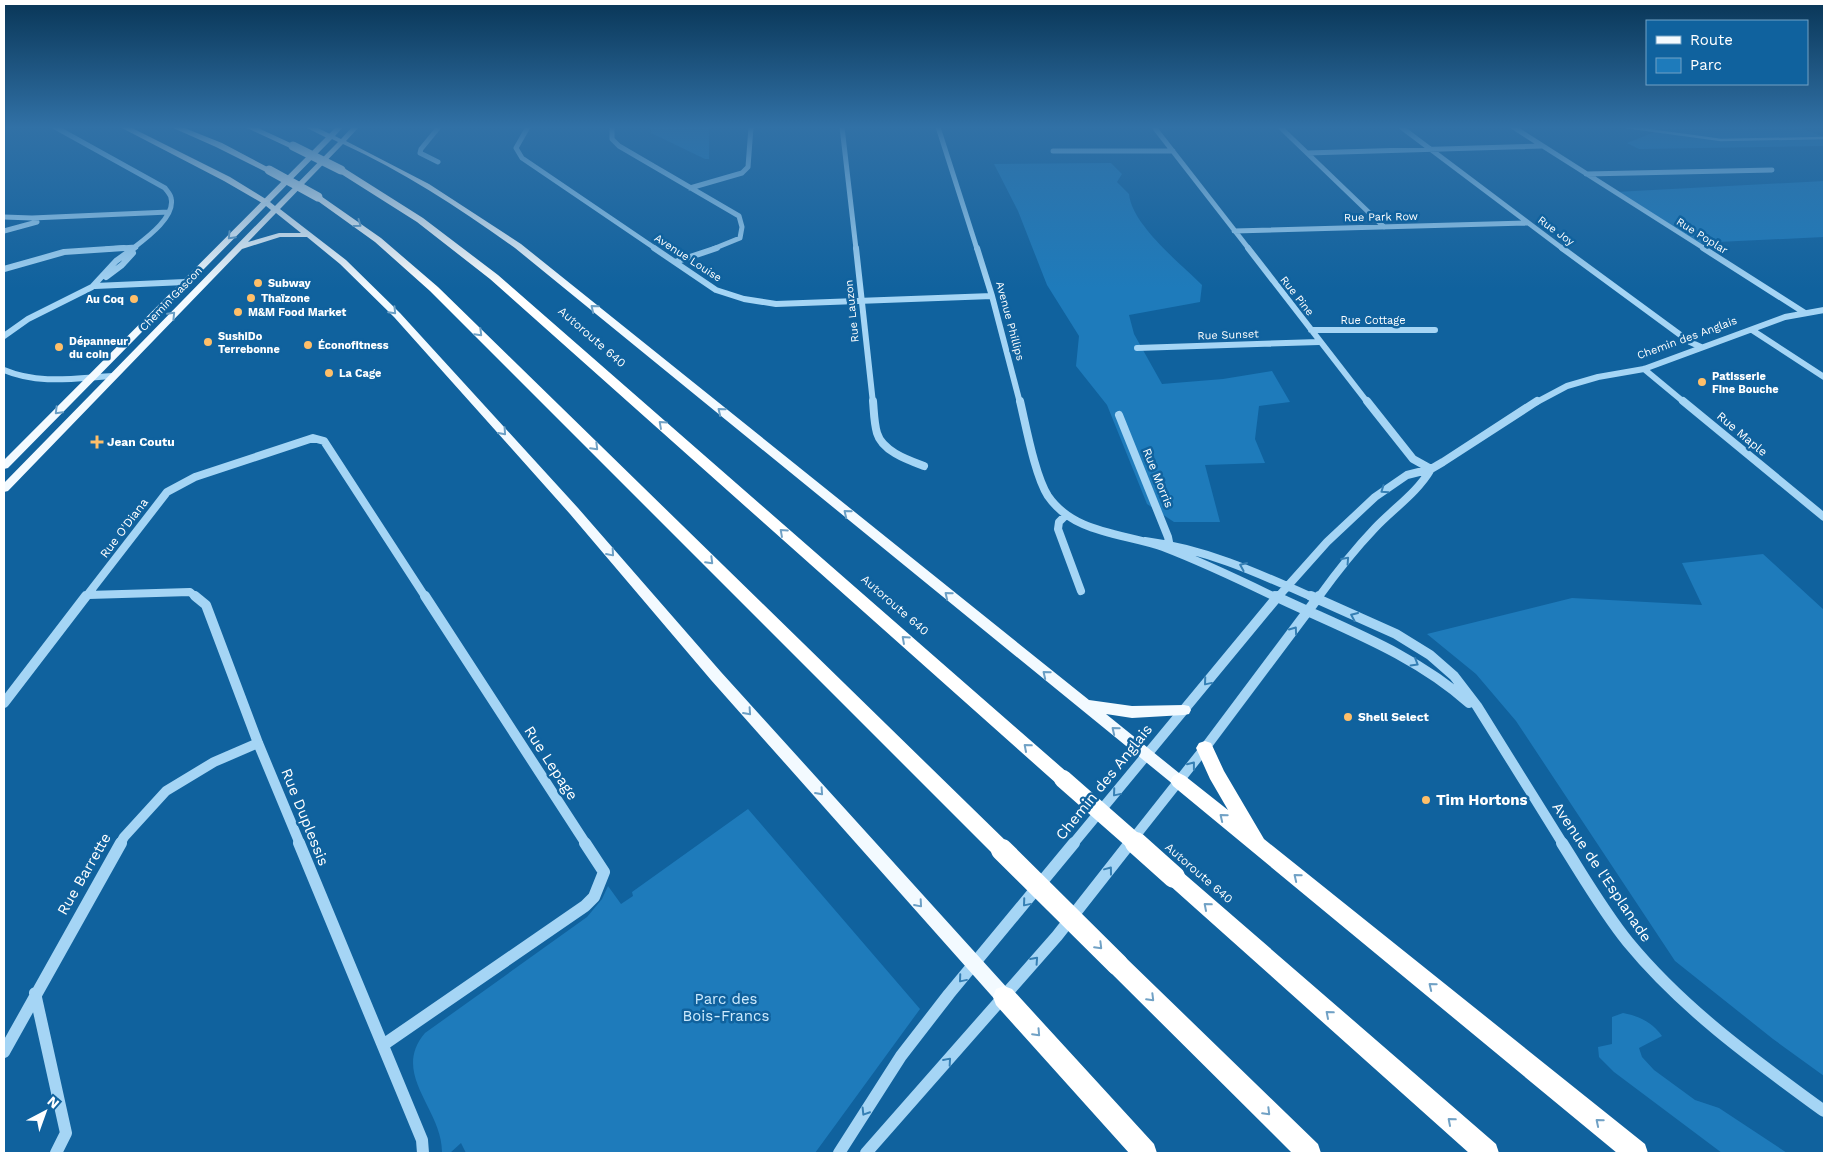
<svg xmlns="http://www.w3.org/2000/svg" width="1828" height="1157" font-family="'Work Sans',sans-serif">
  <rect width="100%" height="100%" fill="#10629e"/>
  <path fill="#1e7bbb" d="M651,127h58v32h-4l-54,-26z
    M1645,127h153l26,10v9l-185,3 -12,-6 30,-12z
    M1111,163l11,11 -5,8 12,12c3,31 51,69 73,91l-2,17 -71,13 5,19 28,50 61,-5 49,-8 18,31 -31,4 -4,33 10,24 -60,2 15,57h-46l-27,-18 -40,-99 -31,-39 3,-30 -32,-51 -29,-74 -24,-47z
    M1824,181v56l-127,6 -82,-51z
    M1763,554l61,56v466l-51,-37 -98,-78 -159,-240 -40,-47 -49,-40 145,-36 130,7 -20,-42z
    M748,809l172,200 -105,144h-349l-5,-10 -11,10h-8c1,-44 -52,-79 -17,-120l162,-116 15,-18 6,-13 13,18 12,-8 -1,-4z
    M1623,1013c16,3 29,9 39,23l-23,12 3,9 12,13 41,30 24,8 68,45h-65l-108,-81 -15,-15 -1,-10 14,-3v-27z"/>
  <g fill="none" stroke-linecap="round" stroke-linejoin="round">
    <path stroke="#97d2f9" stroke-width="2.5" d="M1626,127l95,13 103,-2"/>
    <path stroke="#a5d5f5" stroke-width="5" d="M55,127l110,61c2,3 6,7 6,10 5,19 -26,41 -39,51
      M528,127l-12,21 6,10 134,91
      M612,127v12l7,7 120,70 3,11 -2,11 -27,11
      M842,127l14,122
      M938,127l39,122
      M1154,127l95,122
      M1280,127l104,100
      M1401,127l162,122
      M1513,127l192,122
      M1053,151h120
      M1307,153l235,-7
      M438,162l-18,-9 1,-4 18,-22
      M1586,174l186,-4
      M690,188l52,-15 6,-6 3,-40
      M4,217l28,1 137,-6
      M4,231l33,-9
      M1234,231l294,-8
      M106,249l30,-2"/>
    <path stroke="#a5d5f5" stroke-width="6" d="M654,248l62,42 28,9 32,5 216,-8
      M856,248l17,155
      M977,248l15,48 28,107
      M1248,248l120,155
      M1562,248l128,94 11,5
      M1703,248l102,65
      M675,262l42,-14
      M4,269l60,-17 60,-4
      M106,277l16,-12 11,-12
      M95,286l90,-4
      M1311,330h124
      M1752,330l72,47
      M4,336l24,-17 64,-32 24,-26 18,-13
      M1137,348l182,-6
      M1644,369l41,34
      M4,370c35,15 72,8 109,6
      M1535,403l32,-17 31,-9 46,-8 141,-52 39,-7"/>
    <path stroke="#a5d5f5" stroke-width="8" d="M873,401c1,11 1,22 4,32 5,18 31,27 47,33
      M1020,401c6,25 15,75 28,95 26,38 75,37 115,51 39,15 77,33 114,51
      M1367,401l46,58 18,10
      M1683,401l141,116
      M1119,415l49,122 2,10
      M1066,515l-7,7 -1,7 23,62
      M1145,541c61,8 113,32 169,57
      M88,595l102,-3 7,6
      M85,598l82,-106 28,-15 118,-39 11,3 102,157
      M1277,598l50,-56 48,-45 32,-22 24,-6 12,-7 94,-61
      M1318,598c18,-25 36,-48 57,-70 19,-20 42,-35 56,-59"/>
    <path stroke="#a5d5f5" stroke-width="10" d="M195,596l11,9 52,138 42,101
      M425,596l161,248
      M1275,596c67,32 138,57 194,107
      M1311,596l85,38 34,21 24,21 23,30 86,138
      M4,703l82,-107
      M120,844l4,-7 42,-46 48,-29 44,-19
      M1073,844l205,-248
      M1129,844l76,-96 114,-152"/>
    <path stroke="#a5d5f5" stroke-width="12" d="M299,843l123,297 1,13
      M1562,843c21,33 41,68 66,99 55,67 126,118 196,169
      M35,993l31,140 -10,20
      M383,1045l202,-139 9,-9 10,-25 -19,-29
      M4,1052l117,-209
      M839,1153l62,-97 48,-62 125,-151
      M866,1153l191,-217 73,-93"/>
    <path fill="#f3faff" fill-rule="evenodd" d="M336,127h7l-8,9 6,3 11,-12h7l-13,14 83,43 92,60 568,456 43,6 52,-1 5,1 2,4 -2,4 -5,1 -52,3 -26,-4 78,63 3,4 -3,4 -5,2 -5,-2 -659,-537c-54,-39 -111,-76 -172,-104l-63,65 66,51 54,53 178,195 143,164 289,319 3,6 -3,6 -6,3 -6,-3 -287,-323 -141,-166 -176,-197 -54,-53 -33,-27h-27l-38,12 -234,242 -4,1v-9l267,-273 -5,-4 -258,262 -4,1v-9zM332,139l6,3 -63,64 -5,-4zM276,213l25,20h-22l-31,9z"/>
    <path fill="#fff" fill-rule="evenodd" d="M120,127h10l100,50 39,24 -7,2 -38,-22z
      M171,127h11l40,16 51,27 -7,2 -50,-25z
      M245,127h11l41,19 -7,2z
      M305,127h11l18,9 -7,2z
      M338,168h6l79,50 75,57 571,499 3,5 -3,5 -6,2 -6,-2 -567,-505 -73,-57 -79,-50z
      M318,194l63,44 57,49 571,557 3,6 -3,6 -7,2 -7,-2 -565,-565 -55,-49 -60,-43 -1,-2z
      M1205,741l6,2 13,28 40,68 381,305 3,9h-31l-444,-367 -3,-5 3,-5 6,-3 6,3 43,34 -18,-31 -14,-31 3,-5z
      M1174,868l7,3 315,273 3,9h-30l-302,-270 -3,-6 3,-6z
      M1117,954l8,3 193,187 3,9h-29l-183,-182 -3,-7 3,-7z
      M1004,986l8,3 142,155 3,9h-28l-133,-148 -3,-8 3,-8z"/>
    <path stroke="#fff" stroke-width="9" d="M293,146l48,24
      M269,170l49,27"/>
    <path stroke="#fff" stroke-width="18" d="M1063,779l74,65"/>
    <path stroke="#fff" stroke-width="22" d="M1136,843l38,34
      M1002,850l115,114"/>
  </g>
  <defs><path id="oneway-chevron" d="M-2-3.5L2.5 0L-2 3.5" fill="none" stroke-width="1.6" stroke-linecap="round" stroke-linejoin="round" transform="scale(1.25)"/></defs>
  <g stroke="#70a1c5">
    <use href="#oneway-chevron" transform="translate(358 224) rotate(36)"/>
    <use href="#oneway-chevron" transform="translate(479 333) rotate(45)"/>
    <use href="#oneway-chevron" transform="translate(662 424) rotate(-138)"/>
    <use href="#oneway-chevron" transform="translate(595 447) rotate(45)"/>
    <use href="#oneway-chevron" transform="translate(783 532) rotate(-138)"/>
    <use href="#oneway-chevron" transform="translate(710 561) rotate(45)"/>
    <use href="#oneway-chevron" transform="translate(905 639) rotate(-138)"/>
    <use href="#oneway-chevron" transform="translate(1027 747) rotate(-139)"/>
    <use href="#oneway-chevron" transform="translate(1223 817) rotate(-141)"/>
    <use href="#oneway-chevron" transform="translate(1297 877) rotate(-141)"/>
    <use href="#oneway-chevron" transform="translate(1207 906) rotate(-139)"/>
    <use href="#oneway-chevron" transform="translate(1099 946) rotate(45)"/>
    <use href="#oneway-chevron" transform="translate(1432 986) rotate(-141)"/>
    <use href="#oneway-chevron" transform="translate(1151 998) rotate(45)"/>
    <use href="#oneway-chevron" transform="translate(1329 1014) rotate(-139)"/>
    <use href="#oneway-chevron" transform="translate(1037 1033) rotate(47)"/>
    <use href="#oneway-chevron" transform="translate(1267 1112) rotate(45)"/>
    <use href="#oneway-chevron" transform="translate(1451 1121) rotate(-139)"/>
    <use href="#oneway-chevron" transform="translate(1599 1122) rotate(-140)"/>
  </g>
  <g stroke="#6b9fc5">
    <use href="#oneway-chevron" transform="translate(231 236) rotate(134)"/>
    <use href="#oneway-chevron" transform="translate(594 308) rotate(-141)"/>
    <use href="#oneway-chevron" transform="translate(393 311) rotate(46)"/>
    <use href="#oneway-chevron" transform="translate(172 315) rotate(-46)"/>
    <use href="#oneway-chevron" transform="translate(58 411) rotate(135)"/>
    <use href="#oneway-chevron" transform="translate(721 411) rotate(-141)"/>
    <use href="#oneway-chevron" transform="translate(503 432) rotate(48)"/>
    <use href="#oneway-chevron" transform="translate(847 513) rotate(-141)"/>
    <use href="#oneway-chevron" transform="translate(611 553) rotate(49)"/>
    <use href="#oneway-chevron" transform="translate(948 595) rotate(-141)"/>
    <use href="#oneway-chevron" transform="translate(1046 674) rotate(-141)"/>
    <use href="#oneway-chevron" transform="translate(748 712) rotate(48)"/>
    <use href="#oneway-chevron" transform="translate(1115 730) rotate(-141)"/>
    <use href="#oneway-chevron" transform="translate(820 792) rotate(48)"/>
    <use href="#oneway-chevron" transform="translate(919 904) rotate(49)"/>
  </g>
  <g stroke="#357fb4">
    <use href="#oneway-chevron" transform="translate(1384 490) rotate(145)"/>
    <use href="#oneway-chevron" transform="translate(1346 560) rotate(-48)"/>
    <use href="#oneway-chevron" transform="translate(1243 566) rotate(-157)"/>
    <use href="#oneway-chevron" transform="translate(1354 616) rotate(-156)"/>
    <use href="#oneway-chevron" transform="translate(1294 630) rotate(-54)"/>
    <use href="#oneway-chevron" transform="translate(1415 663) rotate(31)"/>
    <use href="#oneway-chevron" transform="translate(1207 682) rotate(130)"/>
    <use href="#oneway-chevron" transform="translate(1192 765) rotate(-52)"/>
    <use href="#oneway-chevron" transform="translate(1116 793) rotate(130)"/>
    <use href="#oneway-chevron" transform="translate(1109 870) rotate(-53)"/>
    <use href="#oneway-chevron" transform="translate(1026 903) rotate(130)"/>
    <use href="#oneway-chevron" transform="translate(1035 960) rotate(-48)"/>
    <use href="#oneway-chevron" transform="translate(962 979) rotate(130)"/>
    <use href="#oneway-chevron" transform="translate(948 1061) rotate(-49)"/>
    <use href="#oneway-chevron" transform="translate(865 1112) rotate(122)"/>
  </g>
  <linearGradient id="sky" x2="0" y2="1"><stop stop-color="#093657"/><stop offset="0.44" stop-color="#3171a6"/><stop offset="1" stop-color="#3171a6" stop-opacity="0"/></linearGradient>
  <rect width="1828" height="289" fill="url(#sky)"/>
  <g fill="#ffbf69" stroke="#10629e" stroke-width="2">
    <circle cx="258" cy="283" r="5"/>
    <circle cx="251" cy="298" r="5"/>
    <circle cx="134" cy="299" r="5"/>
    <circle cx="238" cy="312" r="5"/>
    <circle cx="208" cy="342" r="5"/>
    <circle cx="308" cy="345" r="5"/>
    <circle cx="59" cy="347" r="5"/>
    <circle cx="329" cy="373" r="5"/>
    <circle cx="1702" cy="382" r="5"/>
    <path d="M94.5 434.5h5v5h5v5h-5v5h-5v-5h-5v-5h5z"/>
    <circle cx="1348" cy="717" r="5"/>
    <circle cx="1426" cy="800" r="5"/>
  </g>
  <g text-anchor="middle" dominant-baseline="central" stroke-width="5" stroke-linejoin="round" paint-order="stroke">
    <g font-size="11" fill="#fff" stroke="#10629e">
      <text transform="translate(1381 217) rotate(-1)">Rue Park Row</text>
      <text transform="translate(1556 231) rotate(36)">Rue Joy</text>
      <text transform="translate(1702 236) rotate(32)">Rue Poplar</text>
      <text transform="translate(688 258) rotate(33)">Avenue Louise</text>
      <text transform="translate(1297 296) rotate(52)">Rue Pine</text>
      <text transform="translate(171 299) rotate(-46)">Chemin Gascon</text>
      <text transform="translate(852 311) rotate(-96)">Rue Lauzon</text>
      <text x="1373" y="320">Rue Cottage</text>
      <text transform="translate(1010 321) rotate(75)">Avenue Phillips</text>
      <text transform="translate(1228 335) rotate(-2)">Rue Sunset</text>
      <text transform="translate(1687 338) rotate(-20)">Chemin des Anglais</text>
    </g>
    <g font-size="11" font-weight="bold" fill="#fff" stroke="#10629e" text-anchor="start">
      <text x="268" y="283">Subway</text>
      <text x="261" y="298">Thaïzone</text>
      <text x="124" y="299" text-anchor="end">Au Coq</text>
      <text x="248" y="312">M&amp;M Food Market</text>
      <text x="218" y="336">SushiDo<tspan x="218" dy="13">Terrebonne</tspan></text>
      <text x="69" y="341">Dépanneur<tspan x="69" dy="13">du coin</tspan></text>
      <text x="318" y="345">Éconofitness</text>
      <text x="339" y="373">La Cage</text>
      <text x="1712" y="376">Patisserie<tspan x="1712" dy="13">Fine Bouche</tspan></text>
    </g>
    <g font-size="12" fill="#fff" stroke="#10629e">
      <text transform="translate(592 337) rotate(41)">Autoroute 640</text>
      <text transform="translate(1742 434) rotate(40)">Rue Maple</text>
      <text transform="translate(1158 478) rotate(68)">Rue Morris</text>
      <text transform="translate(124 528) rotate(-53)">Rue O'Diana</text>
      <text transform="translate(895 605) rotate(41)">Autoroute 640</text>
      <text transform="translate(1199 873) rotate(41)">Autoroute 640</text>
    </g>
    <g font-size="12" font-weight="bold" fill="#fff" stroke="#10629e" text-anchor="start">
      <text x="107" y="442">Jean Coutu</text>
      <text x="1358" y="717">Shell Select</text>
    </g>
    <g font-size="15" fill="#fff" stroke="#10629e">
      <text transform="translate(551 763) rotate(57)">Rue Lepage</text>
      <text transform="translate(1104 782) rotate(-51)">Chemin des Anglais</text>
      <text transform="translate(305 817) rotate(68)">Rue Duplessis</text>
      <text transform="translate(1602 872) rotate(56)">Avenue de l'Esplanade</text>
      <text transform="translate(84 874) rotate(-60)">Rue Barrette</text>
    </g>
    <g font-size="15" font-weight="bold" fill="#fff" stroke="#10629e" text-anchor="start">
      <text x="1436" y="800">Tim Hortons</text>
    </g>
    <g font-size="15" fill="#ceebfe" stroke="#10629e">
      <text x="726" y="999">Parc des<tspan x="726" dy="17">Bois-Francs</tspan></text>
    </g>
  </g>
  <rect width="1828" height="1157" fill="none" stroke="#ffffff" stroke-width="10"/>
  <rect x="1646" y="20" width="162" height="65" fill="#10629e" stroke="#70a1c5"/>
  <rect x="1656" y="36" width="25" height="8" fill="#f3faff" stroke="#70a1c5"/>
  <text x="1690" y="45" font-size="15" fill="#ffffff">Route</text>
  <rect x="1656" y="58" width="25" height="15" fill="#1e7bbb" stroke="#70a1c5"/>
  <text x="1690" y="70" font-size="15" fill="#ffffff">Parc</text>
  <g transform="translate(45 1112) rotate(41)" stroke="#10629e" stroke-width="4" paint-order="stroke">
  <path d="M0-4L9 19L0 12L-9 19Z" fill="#ffffff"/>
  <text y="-8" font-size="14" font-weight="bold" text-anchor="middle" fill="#ffffff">N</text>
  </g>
</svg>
